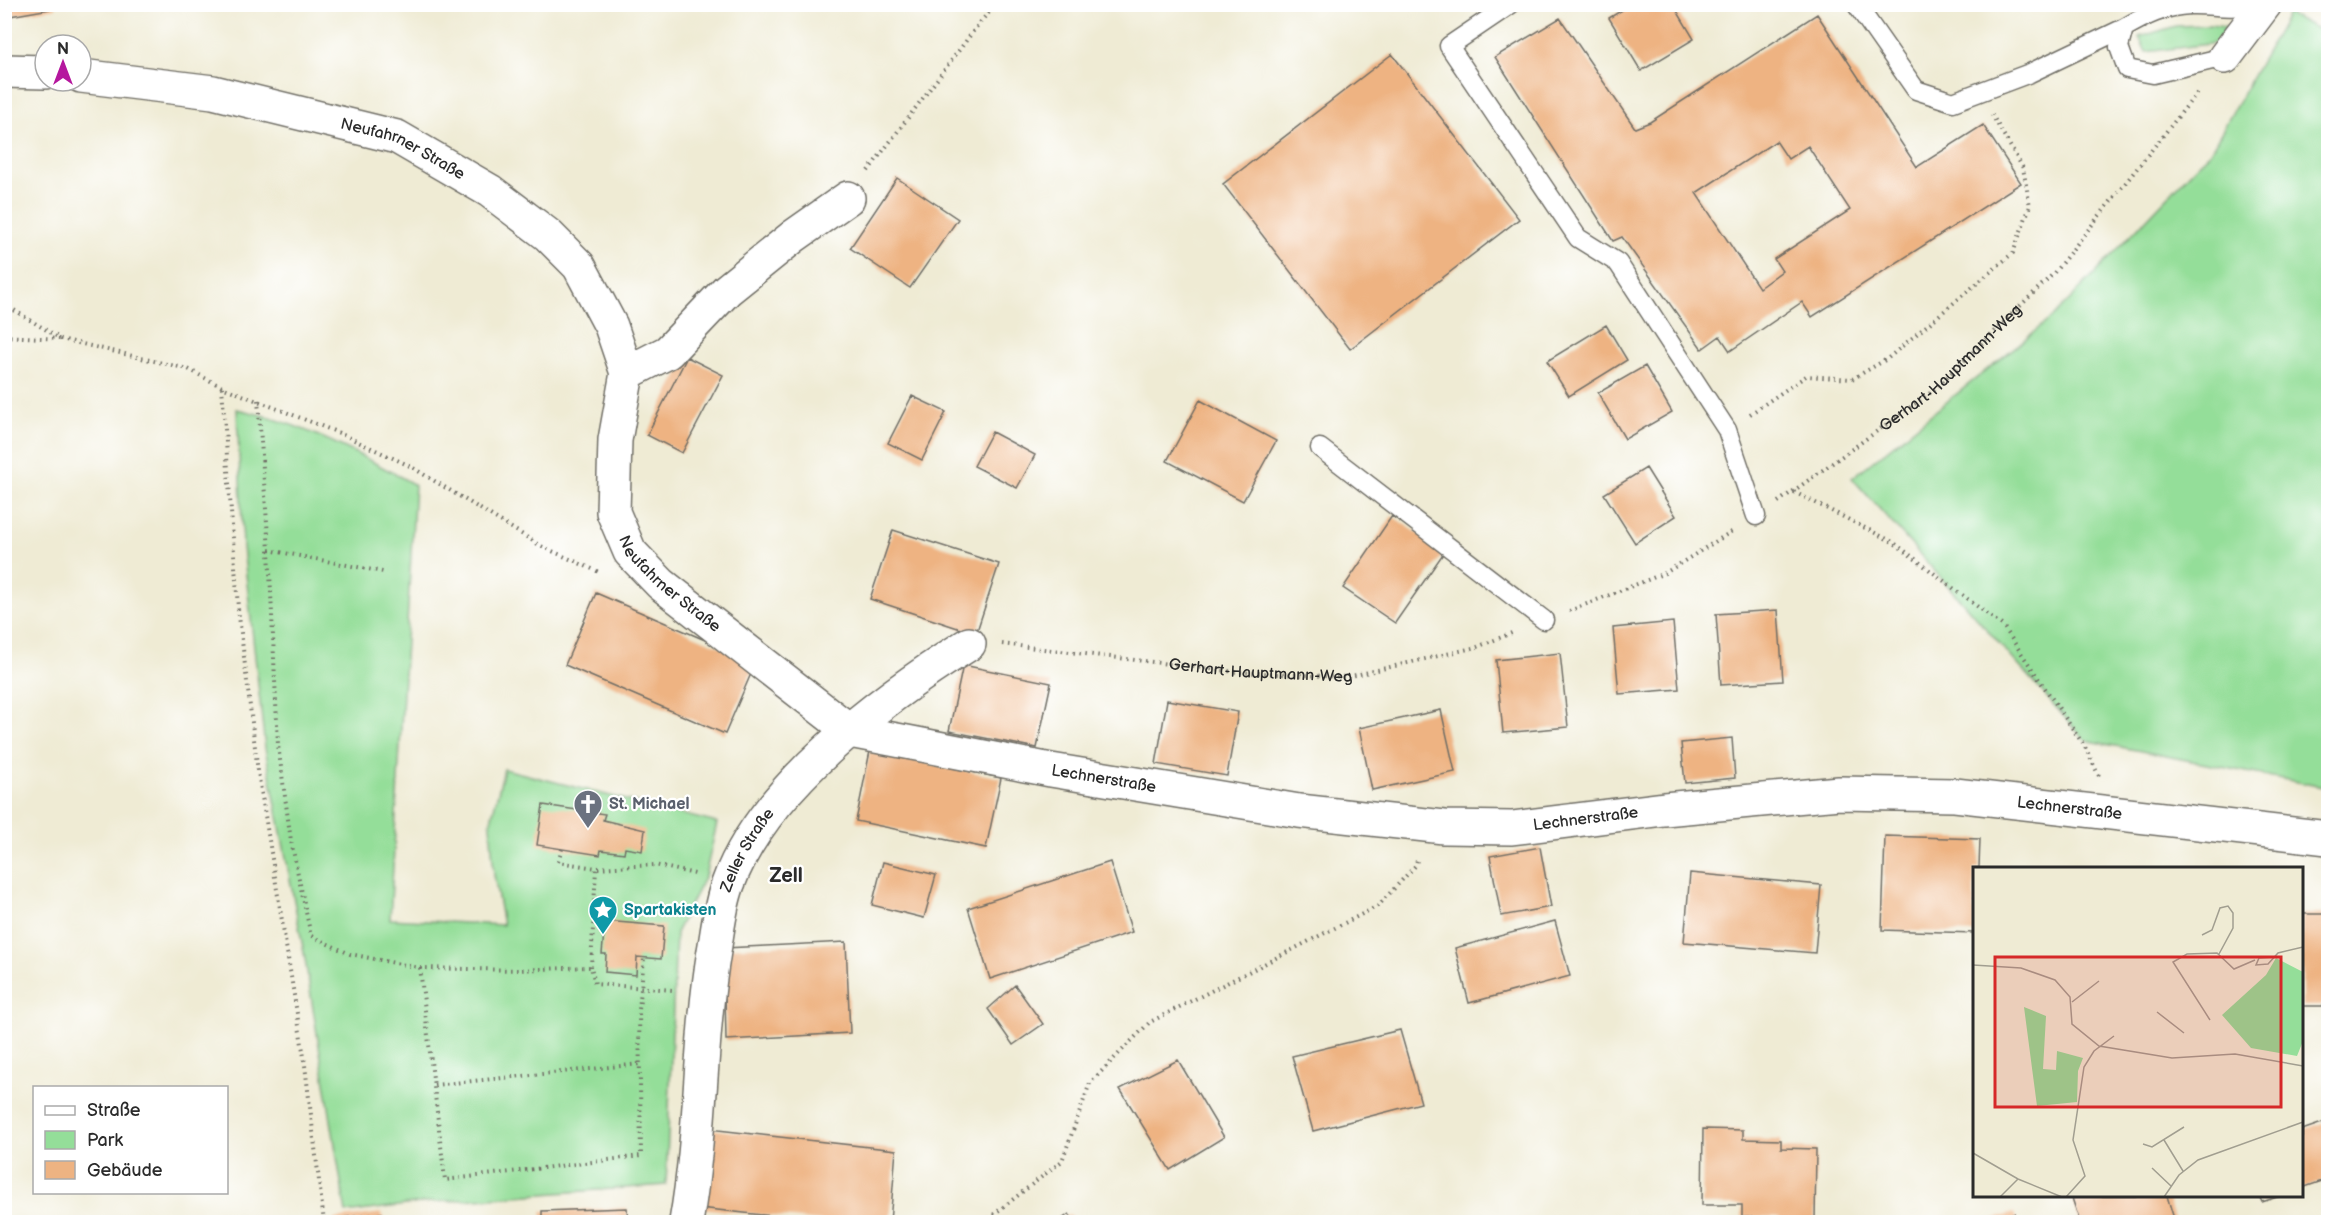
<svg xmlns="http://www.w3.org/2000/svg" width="2333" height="1227" font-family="'Balsamiq Sans',sans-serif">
  <rect width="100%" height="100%" fill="#fff"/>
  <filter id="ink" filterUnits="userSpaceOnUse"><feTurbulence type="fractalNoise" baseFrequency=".0167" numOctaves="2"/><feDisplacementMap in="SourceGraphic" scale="12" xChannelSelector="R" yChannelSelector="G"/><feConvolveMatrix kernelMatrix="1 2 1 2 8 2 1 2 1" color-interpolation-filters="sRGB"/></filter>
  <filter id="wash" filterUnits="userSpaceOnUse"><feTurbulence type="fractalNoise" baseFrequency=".008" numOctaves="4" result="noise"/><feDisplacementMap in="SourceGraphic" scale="24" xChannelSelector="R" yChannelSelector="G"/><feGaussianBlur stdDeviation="1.35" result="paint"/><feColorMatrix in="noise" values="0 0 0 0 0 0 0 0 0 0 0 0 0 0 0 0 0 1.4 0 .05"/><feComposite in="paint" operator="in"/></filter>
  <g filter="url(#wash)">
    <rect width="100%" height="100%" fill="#efebd4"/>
    <path fill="#94de99" stroke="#608462" stroke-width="1.5" d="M2288,14l40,20v754l-243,-48 -233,-262 203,-163 155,-163z
      M2210,25l16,2 -10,16 -70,9 -7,-15 37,-11z
      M237,409c62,13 123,45 178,76l-25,434 113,6 -9,-50 -4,-51 14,-55 213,54 -12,53 -29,57 -10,252 -245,18 -75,10 -42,-260 -39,-205 -22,-201z"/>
    <g id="blocks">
      <path fill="#eeb382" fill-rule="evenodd" d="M4,4h51l1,4 -52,9z
        M1632,4h41l21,35 -53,32 -32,-53z
        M1817,14l100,153 66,-42 38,58 -209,134 -10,-15 -72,49 -10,-15 -18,13 -80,-112 -9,4 -118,-184 65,-39 75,110 15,-6zM1776,141l12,18 20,-13 42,64 -76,49 8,12 -23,17 -63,-95z
        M1392,54l127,165 -169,130 -127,-165z
        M897,178l61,41 -48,69 -60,-40z
        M1606,325l21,35 -58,36 -22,-35z
        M687,357l36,18 -41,78 -35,-18z
        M1645,366l27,46 -47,27 -27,-46z
        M912,396l34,16 -24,48 -34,-17z
        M1200,400l76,41 -33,60 -76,-40z
        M992,432l43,23 -18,33 -43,-22z
        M1646,468l30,48 -41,27 -31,-49z
        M1392,516l53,35 -50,72 -52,-35z
        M893,530l106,34 -23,70 -106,-35z
        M596,593l160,69 -31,72 -160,-69z
        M1778,610l5,71 -62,4 -5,-71z
        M1673,622l6,67 -60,5 -6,-66z
        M1560,653l8,74 -65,6 -7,-73z
        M963,665l88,18 -14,65 -88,-17z
        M1167,700l71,12 -11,64 -71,-12z
        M1441,710l14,62 -83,18 -13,-62z
        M1732,738l3,40 -50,5 -4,-40z
        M870,751l131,27 -15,70 -130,-27z
        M543,805l62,9 -2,6 42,10 -3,21 -17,-3 -1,5 -23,-3 -1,5 -63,-10z
        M1885,836l95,3 -1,29h-5v65l-92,-3z
        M1540,847l11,60 -50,9 -11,-60z
        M883,862l53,13 -12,43 -52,-13z
        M1110,862l22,70 -142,47 -22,-71z
        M1690,873l131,12 -6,68 -131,-11z
        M2302,914h26v92h-26z
        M605,921l59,5 -3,33 -24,-2 -1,18 -31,-3 1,-18h-4z
        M1555,921l15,55 -101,27 -14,-55z
        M846,942l4,91 -124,7 -2,-92z
        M1015,985l28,39 -30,21 -25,-36z
        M1400,1030l21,73 -108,28 -21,-75z
        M1178,1060l46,77 -54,33 -50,-81z
        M2325,1122l3,10v47l-26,9v-58z
        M709,1129l187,21 -6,72h-64l-126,-14z
        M1703,1129l40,1v9l38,1v8l35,1 -1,73h-35v-5h-38v-12h-40z
        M2082,1196h85l8,26h-95l-8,-24z
        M2259,1196h21l-18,6z
        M627,1208l1,14h-86v-11z
        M382,1213l1,9h-49v-3z
        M2014,1213l3,9h-33z
        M1069,1214l6,8h-17z"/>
    </g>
  </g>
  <g filter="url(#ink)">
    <use href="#blocks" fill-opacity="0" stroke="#706e66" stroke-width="1.5"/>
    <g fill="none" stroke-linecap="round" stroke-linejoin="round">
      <g stroke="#706e66" stroke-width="21">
        <path id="lane" d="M1511,4l-62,42 129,192 40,25 109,167 29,86
          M1856,4l60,86 37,12 77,-29 94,-45
          M2225,57l-72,17 -26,-5 -8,-22 5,-19c21,-12 40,-22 66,-23 23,-1 38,5 62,-1
          M1320,448l224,172"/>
      </g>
      <g stroke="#706e66" stroke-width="36">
        <g id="street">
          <path d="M2225,57l40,-53"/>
          <path d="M4,71l41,1"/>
          <path id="s3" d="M81,76l132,16 184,45 93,54 58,44 31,31 32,60 16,47 -12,67 -2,72 17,40 31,32 189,147 201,39 248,41 145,16 68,1 152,-19 175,-16 116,2 373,43"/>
          <path d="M627,373l41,-21 59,-62 67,-54 54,-38"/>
          <path id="s4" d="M686,1222c16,-89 13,-181 28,-271 4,-22 6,-46 14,-67 35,-97 156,-187 241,-240"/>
        </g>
      </g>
      <g stroke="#706e66" stroke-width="4" stroke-dasharray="1.5 4.5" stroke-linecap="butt">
        <path d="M868,171l113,-150 16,-17"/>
        <path d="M4,304l57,35 127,30 34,18 117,46 71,33 131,80 60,27"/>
        <path d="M4,336l56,3"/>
        <path d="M222,387l16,221 20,164 46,285 20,165"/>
        <path d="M258,400l11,150 9,195 13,96 20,95 39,18 70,14 99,2 72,-3 4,17 78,6"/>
        <path d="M1750,414l56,-38 46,3 35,-20 126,-106 17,-47 -7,-38 -31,-53"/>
        <path d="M1794,492l99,50 110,84 82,121 14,29"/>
        <path id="s1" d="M1778,502l155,-111 120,-117 144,-181"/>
        <path d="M269,550l114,22"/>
        <path d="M1569,611l96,-38 69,-43"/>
        <path id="s2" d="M1002,644l234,28 111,5 130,-30 37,-15"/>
        <path d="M562,849l-4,13 38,6 59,-3 40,9"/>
        <path d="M591,967l5,-99"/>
        <path d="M420,968l25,212 196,-24 -2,-146 5,-52"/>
        <path d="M434,1085l206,-21"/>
        <path d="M984,1222l78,-61 28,-78 60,-61 228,-116 38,-41 1,-5"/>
      </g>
      <use href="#lane" stroke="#fff" stroke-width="18"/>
      <use href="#street" stroke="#fff" stroke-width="33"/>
    </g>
  </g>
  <defs>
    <g id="church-pin" transform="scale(1.5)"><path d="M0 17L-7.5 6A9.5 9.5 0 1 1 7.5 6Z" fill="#6b7280" stroke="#fff"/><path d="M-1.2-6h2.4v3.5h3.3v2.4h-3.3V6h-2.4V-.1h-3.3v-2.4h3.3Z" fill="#fff"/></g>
    <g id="sight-pin" transform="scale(1.5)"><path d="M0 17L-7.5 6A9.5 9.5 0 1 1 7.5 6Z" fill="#0f9aa8" stroke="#fff"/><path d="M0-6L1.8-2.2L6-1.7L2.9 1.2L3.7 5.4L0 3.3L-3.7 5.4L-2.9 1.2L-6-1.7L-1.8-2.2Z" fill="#fff"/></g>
  </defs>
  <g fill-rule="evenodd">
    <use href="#church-pin" x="588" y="804"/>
    <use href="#sight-pin" x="603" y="910"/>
  </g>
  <g text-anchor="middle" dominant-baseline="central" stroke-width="4.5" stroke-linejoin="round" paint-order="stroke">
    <g font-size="16" fill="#2b2b2b" stroke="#fff">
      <text stroke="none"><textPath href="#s3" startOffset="332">Neufahrner Straße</textPath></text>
      <text stroke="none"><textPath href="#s1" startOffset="219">Gerhart-Hauptmann-Weg</textPath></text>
      <text stroke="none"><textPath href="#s3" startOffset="898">Neufahrner Straße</textPath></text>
      <text stroke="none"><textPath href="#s2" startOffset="260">Gerhart-Hauptmann-Weg</textPath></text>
      <text stroke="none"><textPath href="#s3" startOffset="1390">Lechnerstraße</textPath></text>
      <text stroke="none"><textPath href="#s3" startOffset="2362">Lechnerstraße</textPath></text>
      <text stroke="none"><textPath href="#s3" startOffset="1876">Lechnerstraße</textPath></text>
      <text stroke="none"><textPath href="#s4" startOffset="380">Zeller Straße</textPath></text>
    </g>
    <g font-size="16" font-weight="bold" fill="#5b616d" stroke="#fff" text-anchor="start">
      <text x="609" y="804">St. Michael</text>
    </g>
    <g font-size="16" font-weight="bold" fill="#0d838f" stroke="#fff" text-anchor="start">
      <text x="624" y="910">Spartakisten</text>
    </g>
    <g font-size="20" font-weight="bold" fill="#2b2b2b" stroke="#fff">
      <text x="786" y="876">Zell</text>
    </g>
  </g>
  <g transform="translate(1973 867)">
    <rect width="330" height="330" fill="#efebd4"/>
    <path d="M303,91l27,14v69l-6,15 -46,-8 -29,-33 44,-40zM51,140l22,9 -3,53 13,1 1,-19 26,7 -5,13 -1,31 -40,4z" fill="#94de99"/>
    <path fill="none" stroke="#a19e90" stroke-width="1.5" d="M229,68l10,-5 8,-22 8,-2 5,7v15l-14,26M300,90l-14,1 -3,7 12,-1 10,-11 25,-6M0,98l48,3 34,12 15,17 2,27 27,22 73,12 63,-4 68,12M99,135l27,-21M184,145l27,21M237,153l-37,-58 14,-8 30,-1 17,16 21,-9M191,273l19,31M170,277l9,3 32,-20M0,286l45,26 44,18M179,301l19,18M27,330l18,-18M93,330l19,-21 -12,-36 11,-73 10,-16 20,-15M191,330l15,-22 19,-15 105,-38"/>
    <path fill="#d62828" fill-opacity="0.15" stroke="#d62828" stroke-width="3" d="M22,90h286v150h-286z"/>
    <rect width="330" height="330" fill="none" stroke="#2b2b2b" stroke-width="3"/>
  </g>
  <rect width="2333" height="1227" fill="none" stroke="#fff" stroke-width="24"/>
  <rect x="33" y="1086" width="195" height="108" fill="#ffffff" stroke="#aaaaaa" stroke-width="1.5"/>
  <rect x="45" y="1106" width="30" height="9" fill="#ffffff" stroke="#aaaaaa" stroke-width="1.5"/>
  <text x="87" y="1116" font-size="18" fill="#2b2b2b">Straße</text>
  <rect x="45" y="1131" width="30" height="18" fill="#94de99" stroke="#aaaaaa" stroke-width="1.5"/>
  <text x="87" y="1146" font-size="18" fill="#2b2b2b">Park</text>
  <rect x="45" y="1161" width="30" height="18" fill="#eeb382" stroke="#aaaaaa" stroke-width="1.5"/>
  <text x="87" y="1176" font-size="18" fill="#2b2b2b">Gebäude</text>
  <g transform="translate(63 63)"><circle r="28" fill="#ffffff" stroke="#aaaaaa" stroke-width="1.5"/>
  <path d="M0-4.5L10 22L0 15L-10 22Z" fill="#b5179e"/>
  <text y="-9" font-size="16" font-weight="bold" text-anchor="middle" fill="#2b2b2b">N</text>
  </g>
</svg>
